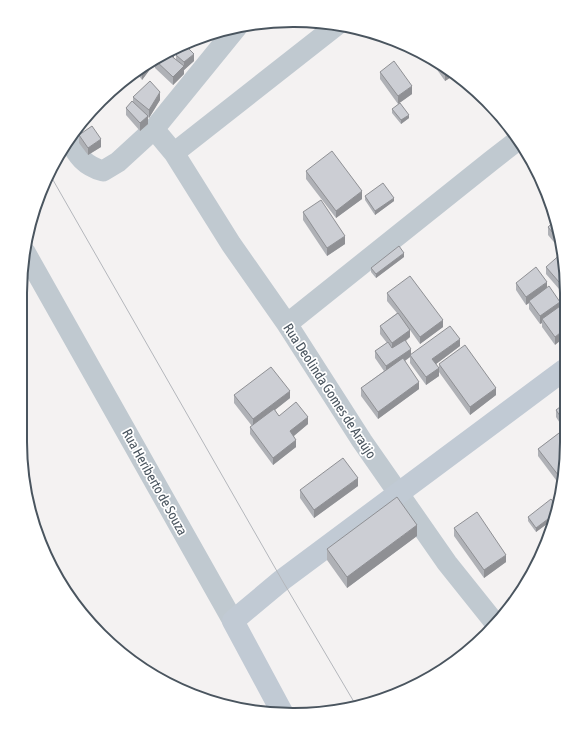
<svg xmlns="http://www.w3.org/2000/svg" width="587" height="735" font-family="'Asap Condensed',sans-serif">
  <rect width="100%" height="100%" fill="#f4f2f2"/>
  <g fill="none" stroke-linecap="round" stroke-linejoin="round">
    <path stroke="#c0c9d0" stroke-width="21" d="M154,129l83,-102
      M69,139c8,17 16,27 34,32l15,-9 36,-33 20,24 57,91 56,80 75,117 85,122 48,60
      M174,153l163,-128
      M25,252l208,369
      M287,324l204,-163 27,-21"/>
    <path stroke="#c1cad4" stroke-width="22" d="M283,714l-50,-93 49,-41 282,-210"/>
    <path stroke="#b4b7bc" stroke-width="1" d="M49,173l233,407 75,127"/>
  </g>
  <path fill="#afb1b6" d="M219,31l-5,7 -5,-4z
    M176,55l18,6 -10,9v-1v5l-11,11 -18,-17v-8l19,-1 2,1z
    M428,57l28,17 -11,7z
    M151,62v6l-9,12 -5,-7z
    M380,72l32,22 -14,10 -18,-25z
    M133,97l27,3 -11,18 -1,-1v7l-8,7 -14,-16v-7l7,-6z
    M392,109l17,9 -8,6 -9,-11z
    M79,135l22,12 -13,8 -9,-12z
    M306,171l56,28 -26,19 -30,-39z
    M365,196l29,5 -19,14 -10,-15z
    M303,212l42,32 -18,12 -24,-36z
    M556,220l5,24 -3,3 -10,-12v-8z
    M404,257l-28,21 -5,-6v-4z
    M546,267l20,8v8l-7,6 -13,-15z
    M516,283l31,5 13,14 -5,43 -13,-18v-4l-2,1 -11,-15v-6l-3,2 -10,-15z
    M387,293l56,34 -23,17 -10,-14v7l-4,4 5,14 49,-9 -24,18 3,12 -13,9 -16,-22v-6l-5,4 14,28 -41,30 -17,-23v-8l23,-17 -9,-13v-7l12,-8 -7,-9v-8l17,-13 -10,-12z
    M439,364l57,31 -26,20 -31,-43z
    M234,395l56,3 -15,12 4,6 29,8 -14,12 2,11 -23,18 -23,-31v-7l2,-1 -18,-23z
    M564,404l-1,24 -7,-11v-7z
    M563,430l-1,58 -24,-32v-7z
    M358,486l-44,32 -14,-20v-8z
    M558,508l-3,10 -19,14 -8,-11v-4z
    M454,528l52,34 -22,16 -30,-42z
    M417,536l-70,52 -20,-28v-11z"/>
  <path fill="#8f9094" d="M219,31l-5,7v-6z
    M174,51v8l-4,-4z
    M194,54v7l-10,9v-8z
    M151,62v6l-9,12v-8z
    M184,66v8l-11,11v-8z
    M450,70l6,4 -11,7v-7z
    M412,86v8l-14,10v-8z
    M160,92v8l-11,18v-8z
    M409,115v3l-8,6v-4z
    M148,116v8l-8,7v-8z
    M101,139v8l-13,8v-7z
    M362,191v8l-26,19v-7z
    M394,198v3l-19,14v-4z
    M345,236v8l-18,12v-8z
    M560,238l1,6 -3,3v-8z
    M404,253v4l-28,21v-4z
    M566,275v8l-7,6v-7z
    M547,282v8l-18,11v2l-3,2v-8z
    M560,302v8l-18,9v4l-2,1v-8z
    M443,320v7l-23,17v-7z
    M565,329v8l-10,8v-8z
    M410,330v7l-18,14v-8z
    M460,339v7l-28,21v-8z
    M411,349v7l-1,-1v2l-24,17v-8z
    M439,368v8l-13,9v-8z
    M419,382v7l-41,30v-7z
    M496,388v7l-26,20v-8z
    M290,391v7l-37,29v-8z
    M308,417v7l-18,15v-8z
    M296,440v7l-23,18v-7z
    M358,478v8l-44,32v-8z
    M556,513l-1,5 -19,14v-4z
    M417,525v11l-70,52v-11z
    M506,555v7l-22,16v-8z"/>
  <path fill="#ccced4" stroke="#8f9094" d="M184,44l10,10 -10,8 -8,-7 6,-10z
    M173,49l1,2 -4,4 14,11 -11,11 -18,-17 3,-4z
    M394,61l18,25 -14,10 -18,-24z
    M437,62l13,8 -5,4z
    M148,64l-6,8 -2,-2z
    M150,81l10,11 -11,18 -16,-13z
    M132,101l16,15 -8,7 -14,-15z
    M400,103l9,12 -8,5 -9,-11z
    M92,126l9,13 -13,9 -9,-13z
    M332,151l30,40 -26,20 -30,-40z
    M383,183l11,15 -19,13 -10,-15z
    M321,200l24,36 -18,12 -24,-36z
    M556,220l2,2 2,16 -2,1 -10,-12z
    M399,246l5,7 -28,21 -5,-6z
    M563,252l3,23 -7,7 -13,-15z
    M536,267l11,15 -21,15 -10,-14z
    M410,276l33,44 -23,17 -33,-44z
    M549,286l11,16 -20,14 -11,-15z
    M563,304l3,3 -1,22 -10,8 -13,-18z
    M398,313l12,17 -18,13 -12,-17z
    M450,326l10,13 -28,20 7,9 -13,9 -16,-22z
    M405,340l6,9 -25,17 -11,-15 13,-9 4,6z
    M465,345l31,43 -26,19 -31,-43z
    M403,358l16,24 -41,30 -17,-24z
    M271,367l19,24 -37,28 -19,-24z
    M296,402l12,15 -18,14 6,9 -23,18 -23,-31 24,-18 5,7z
    M564,404l-1,16 -7,-10z
    M563,430l-1,50 -24,-31z
    M343,458l15,20 -44,32 -14,-20z
    M397,497l20,28 -70,52 -20,-28z
    M551,499l7,9 -2,5 -20,15 -8,-11z
    M477,512l29,43 -22,15 -30,-42z"/>
  <g text-anchor="middle" dominant-baseline="central" stroke-width="3.5" stroke-linejoin="round" paint-order="stroke">
    <g font-size="14" fill="#4a555f" stroke="#fff">
      <text transform="translate(330 391) rotate(57)">Rua Deolinda Gomes de Araújo</text>
      <text transform="translate(155 482) rotate(61)">Rua Heriberto de Souza</text>
    </g>
  </g>
  <path d="M0 0H587V735H0ZM293 27H294A266 266 0 0 1 560 293V442A266 266 0 0 1 294 708H293A266 266 0 0 1 27 442V293A266 266 0 0 1 293 27Z" fill="#fff" fill-rule="evenodd"/>
  <path fill="none" stroke="#4a555f" stroke-width="2" d="M293 27H294A266 266 0 0 1 560 293V442A266 266 0 0 1 294 708H293A266 266 0 0 1 27 442V293A266 266 0 0 1 293 27Z"/>
</svg>
